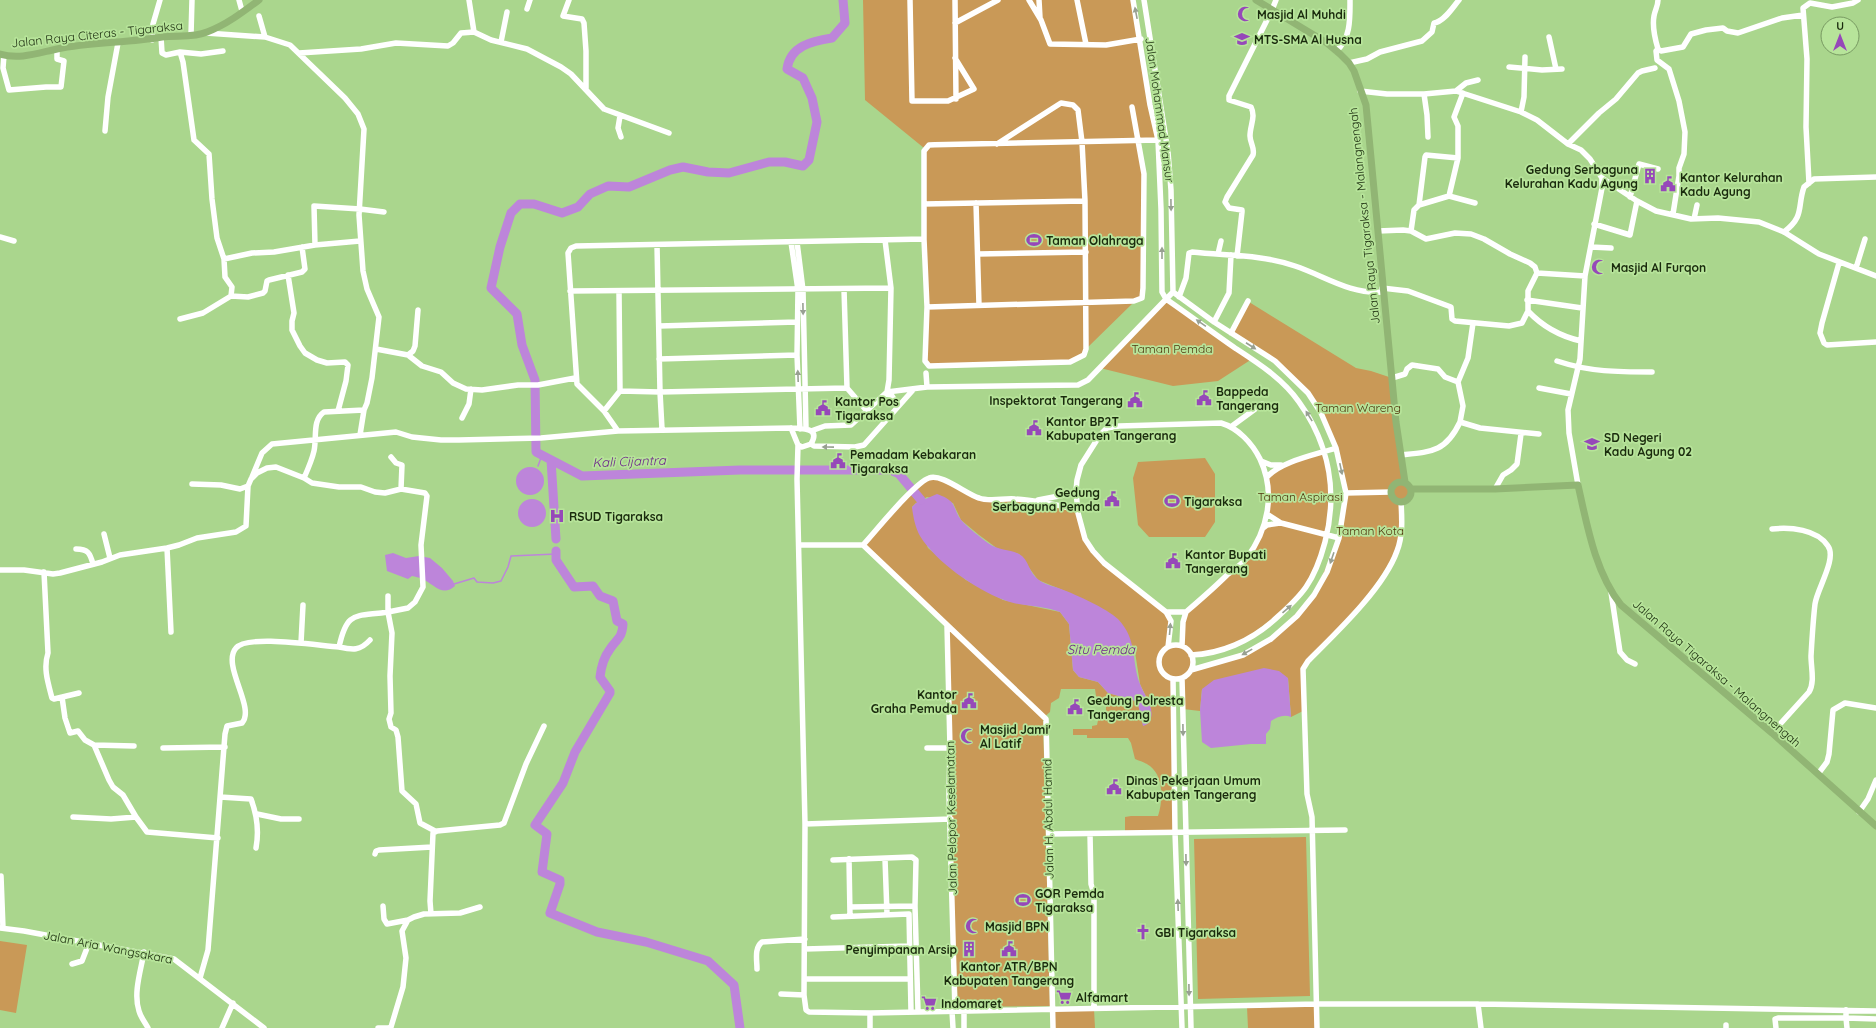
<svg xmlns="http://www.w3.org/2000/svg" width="1876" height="1028" font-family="Quicksand,sans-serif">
  <rect width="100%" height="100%" fill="#aad68d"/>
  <path fill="#c99957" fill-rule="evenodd" d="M863,0h270l25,140h-19l3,18v138l-8,6 -48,47 -2,6 -14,7 -138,4 -7,-5 -1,-213 -59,-48z
    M1166,299l86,60 -34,22 -45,5 -73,-18z
    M1249,302l107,66 15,3 21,7 13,104 6,7 -2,10 -8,3 -4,49 -31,48 -63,70 2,41 -14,7 -3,-39 -86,11 -2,22 -17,-2 -1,-31 -9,1 2,153 -50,1v-16l6,-1h27c5,-15 6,-39 -8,-50 -4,-3 -10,-5 -15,-7l-4,-16 -3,-5h-41v-3h-14v-6h19v-3l5,-1 2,-9 7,-5v-8l-10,-7 -1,-7h-34l-2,9 -8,5 -1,9 -7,6 7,288 -92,1 -6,-128 -5,-254 -84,-80 61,-64 10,-5 44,22 36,1 64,11 7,29 19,27 62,46 5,9 -2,26 13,-1 4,-34 59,-52 18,-32 17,-5 -13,-9v-37l7,-7 51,-18 6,25 -5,59 -18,49 -17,20 -54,40 -46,10 1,5 -1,9 33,-8 47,-22 42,-43 26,-58 7,-45 -10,-45 -28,-55 -33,-32 -42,-27zM927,497l26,6 8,17 18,15 19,14 21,5 19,26 27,11 70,61 5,32 10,21 1,15 -8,5 -5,-21 -5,-4 -25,-7 -10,-11 -19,-5 -6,-7 -4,-46 -9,-12 -57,-12 -37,-20 -38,-32 -16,-41 4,-4z
    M1205,458l10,16v48l-10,15h-56l-11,-12 -5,-47 5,-16z
    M1306,837l4,159 -112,3 -4,-160z
    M0,941l27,4 -11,68 -16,-3z
    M1315,1006l1,22h-68l-1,-21z
    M1094,1009l1,19h-42v-18z"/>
  <path fill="#bd85da" d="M516 481a14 14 0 1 1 28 0a14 14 0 1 1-28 0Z
    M937,494c23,8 14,15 26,28 7,7 17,15 25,21 11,8 21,6 31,11 10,5 10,20 20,26 6,5 15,6 22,9 16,6 45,19 57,30 20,21 13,42 22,65 4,11 14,22 11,34 -1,5 -4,7 -8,8l-5,-22 -5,-4 -25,-7 -10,-11 -19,-5 -6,-7 -4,-46 -9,-12c-18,-7 -38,-5 -56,-12 -29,-11 -68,-38 -84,-64 -5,-9 -7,-20 -8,-29l4,-4z
    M518 513a14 14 0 1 1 28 0a14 14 0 1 1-28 0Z
    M393,553l13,5 13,-2 11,2 12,10 11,13 2,5c-13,12 -22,-3 -33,-7 -3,-2 -7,-2 -10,-3l-4,3 -21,-8 -2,-16z
    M1264,668l15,3 9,7 3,39c-7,-3 -14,0 -20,4l-1,8 -4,5v10h-15l-40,4 -9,-6 -2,-32 2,-21 12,-9z"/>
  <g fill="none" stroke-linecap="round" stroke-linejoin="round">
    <path stroke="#bd85da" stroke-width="1.5" d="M538,466l4,-11
      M454,584l20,-6 3,4 16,1 8,-2 7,-14 3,-11 45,-2"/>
    <path stroke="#bd85da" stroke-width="9" d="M843,0l2,23 -13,15c-20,3 -42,8 -45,31l16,9 9,20 5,24 -8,38 -6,6 -18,-4h-16l-40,11 -21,-1 -25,-5 -13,3 -41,17 -21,-1 -18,8 -12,13 -16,6 -28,-9h-14l-9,9 -11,34 -9,41 26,26 5,31 13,35 1,72 46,24 158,-6h150l9,4 22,26
      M551,460l5,79
      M556,551v9l18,27 19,-1 7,10 13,5 4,20 6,3c-1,15 -6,14 -13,25 -6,8 -9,19 -10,28l10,14v2l-35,59 -12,31 -28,42 12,9 -5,38 18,8v4l-10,29 47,19 49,10 62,19 26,24 6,43"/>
    <path stroke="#fff" stroke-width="5.5" d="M239,0l3,11
      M469,0l5,32 17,8 36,9 34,18 10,7 33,35 65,24
      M569,0l-6,16 19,3 2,4 2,28v38
      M910,0l2,101h36l26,-12 -19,-31
      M955,0l1,99
      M1029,0l12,20 9,24 56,1 35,-6
      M1039,0l1,18
      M1077,0l9,44
      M1133,0l17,105 8,35 3,69 1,83 4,7c23,16 46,33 69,49 23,15 48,31 64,54 30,42 39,90 26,140 -4,15 -10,32 -19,45 -9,13 -21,23 -33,34 -23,20 -52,33 -82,34
      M1144,0l24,152 3,38 2,102
      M1658,0c0,6 -3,10 -4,16 -2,11 1,23 4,33l3,2 22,-4 8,-13 15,-4 17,-2 4,3 11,2 44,-15 21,-3
      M527,9l3,-9
      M259,16l6,21
      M955,23l43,-23
      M191,35l1,-35
      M161,37l1,16 4,2 14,-3 3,10 11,78 15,14 3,45 5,39 7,21 1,18 7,10 -1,9
      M1549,37l7,32
      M152,40l1,-16 7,-24
      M501,42l6,-30
      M1658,49l-2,2 1,9 12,9 10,32 6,31 -1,22 -5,14v8l-6,38
      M1336,51c15,-12 14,-33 14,-51
      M180,52l21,2 22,-3
      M299,53l62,-4 35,-6 52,3 5,-3 8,-10 13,-1
      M4,55l-1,13 6,22 37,-3h15l3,-26 -7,-2v-10
      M1349,63l18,-4 13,-7 42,-11 10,-9 2,-9c10,-1 19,-16 25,-23
      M1509,67l33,3 20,-1
      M1360,91l27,3h37l32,-3 65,21 16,8 31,24 13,6 9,9 12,19 35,23 19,10 35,8 27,-1 41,4 25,10 35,22 57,22
      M1456,91l10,-8 12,-3
      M1424,94l3,21 1,22
      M1521,112l3,-15 1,-40
      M620,116l-2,12 3,9
      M105,131l3,-34 10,-54
      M997,144l64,-41 12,2 5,5 4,32 3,59 1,148 -2,6 -14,7 -141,4 -4,-5 2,-54 -3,-68v-88l5,-6c76,-2 152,-3 229,-5
      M1568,144l31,-31 17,-14 22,-26 4,-2 13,-3
      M1809,183l-3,-56 1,-68 -4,-51 7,-5 22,4 21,-4 5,-3
      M1449,196l9,-38v-32l-4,-9 9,-24
      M1630,197l9,-33 19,5
      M976,203l3,102
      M924,204l161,-3
      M1419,205l30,-9 26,7
      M1694,219l3,-14
      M1594,224l36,11 7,-34
      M1378,231l25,-1 8,1 15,8 29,-6 16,1 13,5 26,15 20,9 5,4 2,6 48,3
      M1411,231l3,-21 5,-5 6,-48 1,-2 32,3
      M1784,232c21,-16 13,-25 20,-45l10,-8 62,-2
      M0,237l14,4
      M885,240l6,48 -2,92 -2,12
      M791,242l7,48 -1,65 3,74
      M797,242l6,48 3,138
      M315,245l45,-4
      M657,245l3,147 2,37
      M1591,247l20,1
      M978,254l108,-2
      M1218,254l3,-13
      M1237,256l5,-44v-2l-13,-2 -4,-6 2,-5 26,-42c2,-7 -3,-12 -3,-19 0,-11 6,-19 1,-29l-22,-7v-4l43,-86 4,-10
      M224,259l28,-6 22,-1 41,-7 -1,-39 46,3 24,3
      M1839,263l-17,60 -2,10 4,10 3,2 49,-3
      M1856,268l9,-29
      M288,275l6,38 -2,8v9l8,16 5,7 12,7 10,3 18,-1 3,3 -2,16 -8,30
      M1382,288l26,3 43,16 1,12 3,2 54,5 13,-3 6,-12v-20l9,-18
      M570,291l321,-3
      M1173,292l41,30 61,39 33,32 13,20 15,35 10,45 -7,45 -12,34 -13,23 -17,21 -26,23 -28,16 -52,15
      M1179,297l7,-19 3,-25 3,-1c35,4 68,2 103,14 30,10 54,28 87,26
      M1527,300l55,8
      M927,307l207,-6 8,-3 1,-10 1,-114 -12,-67
      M1528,311c15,16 31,25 53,30
      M180,319l23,-6 28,-17 17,1 15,-4 2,-2 2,-10 2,-1 33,-8 3,-3 -3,-22
      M1214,322l15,-29 2,-38
      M659,326l138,-4
      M1231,333l17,-32
      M376,349l32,6 14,11 19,6 12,11 13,6 16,1 36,-5h20l37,-7
      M408,355l5,-4 2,-5 3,-36
      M659,359l138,-4
      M1557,361c33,11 61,11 95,11
      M926,373l1,14
      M1392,378l13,-4 2,-5 5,-4 26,4 7,8 13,5 10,-24 5,-35
      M1458,382l5,24 -3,16
      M847,388l19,22
      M1539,388l32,6
      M620,391l40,1 187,-4 -3,-99
      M886,393l6,3 6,10
      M604,411l16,-20 -1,-100
      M462,418l7,-14 2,-15
      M1221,423c17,5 31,20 39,36 16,34 8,71 -14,100 -5,6 -13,11 -19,16 -13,13 -27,25 -41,37h-20l-62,-49 -11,-12 -8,-12 -7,-26 -2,-22 1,-11 4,-15 19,-30 7,-7 12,-2z
      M1232,426l30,-22
      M791,428l7,17 4,2 9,-3c10,-17 -9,-15 -20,-16l-173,3 -14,-20 -27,-27 -9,-131 3,-5 5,-2 348,-7
      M811,431l14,-5 26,-1 36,-33 40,-5 151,-2 10,-5 85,-88
      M360,435l4,-25
      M811,444l3,2 41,1 9,-2 49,-55
      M798,445l-1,34 8,345 -1,171 2,15 3,2 61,1 447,-9h161l398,7
      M1401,455c30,-3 45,-3 59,-33l20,6 59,6
      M391,457l5,6 6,2 -1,24
      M1261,461l10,4h10
      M252,477l10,-24 10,-9 124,-12 16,5 29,3h18l82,-2 77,-7
      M1267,477c15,-16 48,-22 69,-29
      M304,478l8,5 27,4h22l14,5 10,1 16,-4 24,4 2,3 -6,49 2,42 -8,15 -7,6 -20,4 4,21 -2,43 1,37 -2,6 2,8 5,3 2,7 4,54 14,13 4,19 15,8
      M192,484l29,1 19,4 8,-3
      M1578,485l-9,-52 -1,-23 12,-51 5,-83 17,-88v-10
      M1495,489l8,-14 8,-5 6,-6 4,-30
      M1346,493l45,-1
      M1038,500l26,-5 12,-4
      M1267,514l14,9 58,15
      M1263,528l4,-3 13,-2
      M1772,529c18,-2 45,0 56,17 9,13 -11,43 -13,58 -2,17 -3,35 -4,52 0,12 4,26 -2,36l-37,41
      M104,534l6,24
      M799,545h64c13,-14 51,-62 66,-67 12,-5 37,16 50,20 10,4 25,0 36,1 21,1 43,6 63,11
      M863,545l183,174 7,309
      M167,548l4,84
      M76,549c12,0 14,4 17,15
      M0,570h24l29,4 7,-1 42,-11 18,-7 47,-7 12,-3 18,-7 39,-6 10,-6 2,-40 3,-7 6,-6 10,-5 9,-1 28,11c4,-9 8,-18 10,-27 3,-13 -2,-31 10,-39l40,-2 3,-7 5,-25 7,-61 -12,-28 -4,-18 -4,-56 5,-86 -6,-15 -13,-16 -55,-53 -25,-8 -59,-4
      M44,572l4,81c-5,15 0,30 4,45l2,1 25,-6
      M1611,592l9,60 7,8 8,4
      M1166,612l5,9 -3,26
      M947,626l3,122 -1,47 6,216
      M301,643l2,-38
      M1159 662a17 17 0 1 1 34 0a17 17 0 1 1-34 0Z
      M1182,646l1,-24 3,-10
      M339,647c14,3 21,4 31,-7
      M1182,678l9,350
      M1173,679l2,153 7,196
      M62,697l3,21 5,15 8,-2 7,9 9,5 40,1
      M94,745l15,35 4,7 10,8 13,22
      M163,748l62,-1
      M927,748h23
      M1818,774l9,-12 2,-8 4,-44 12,-7 31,5
      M220,797l31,2c6,16 8,33 5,49
      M1859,812l9,-13 8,-19
      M257,814l24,5h18
      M73,817l38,2 25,-2 11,15 71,6
      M805,824l146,-5
      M1049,834l296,-4
      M1090,834l1,50 3,10v114
      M375,854l1,-3 3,-1 53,-3
      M849,859l1,57
      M885,859l2,55
      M833,860l79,-3 4,3 -1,46 -65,1
      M1,876l2,52
      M383,906l1,13 3,5 21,-4
      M915,906l3,105
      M431,914l-1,-13 3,-68 4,-2 63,-6 4,-2 22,-59 18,-38
      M833,917l76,-3 2,97
      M0,928l24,3 150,28 90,69
      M805,949l104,-3
      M144,952c-3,18 -11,41 -5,59 2,7 6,11 9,17
      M72,964l10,-3 7,-18
      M757,969c0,-9 -3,-21 5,-27l43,-3
      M200,978l8,-28 17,-216 2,-8 15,-3c14,-15 -21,-58 -6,-75 11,-14 84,-2 103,-1 8,-37 16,-30 49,-35v-16
      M804,979h106
      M781,994l23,1
      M1478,1004l3,24
      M952,1011l1,17
      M870,1013v15
      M222,1028l11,-25
      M378,1028h9
      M388,1028l3,-1 12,-40 3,-29 -4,-27 6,-11 6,-3 10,-3 36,-1 20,-6
      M964,1028v-17
      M1317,1028l-5,-211 -5,-23 -4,-125 5,-8c28,-28 76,-73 89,-110 6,-15 5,-33 4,-49
      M1726,1028v-3
      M1776,1028l-1,-9 3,-1h68v-8
      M1847,1028l-1,-10 30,1"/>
    <path stroke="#91b574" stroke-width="7" d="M1256,0l71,43 13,11 9,9 5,8 12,34 30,317 9,60
      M0,54c19,6 38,-1 57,-5 34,-7 70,-6 105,-12 14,-2 32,1 45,-5 19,-7 36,-20 52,-32
      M1391 492a10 10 0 1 1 20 0a10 10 0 1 1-20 0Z
      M1411,489h84l83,-4c9,40 17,87 43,120l151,128 104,93"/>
  </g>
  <defs><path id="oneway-solid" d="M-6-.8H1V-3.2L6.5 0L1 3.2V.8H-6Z"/></defs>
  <g fill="#98a092">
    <use href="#oneway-solid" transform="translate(1136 13) rotate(-101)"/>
    <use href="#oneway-solid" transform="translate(1171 205) rotate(89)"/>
    <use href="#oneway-solid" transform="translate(1162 253) rotate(-90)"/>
    <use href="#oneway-solid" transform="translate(803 309) rotate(89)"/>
    <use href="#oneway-solid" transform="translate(1201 323) rotate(-145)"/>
    <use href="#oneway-solid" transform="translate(1251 346) rotate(33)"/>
    <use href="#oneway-solid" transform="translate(798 376) rotate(-92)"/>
    <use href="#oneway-solid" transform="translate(1309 416) rotate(-122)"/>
    <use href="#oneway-solid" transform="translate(828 447) rotate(-179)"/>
    <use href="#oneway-solid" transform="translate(1341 469) rotate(78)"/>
    <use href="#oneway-solid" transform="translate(1332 558) rotate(109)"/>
    <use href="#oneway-solid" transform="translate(1287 609) rotate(-41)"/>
    <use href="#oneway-solid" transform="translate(1170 629) rotate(-85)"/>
    <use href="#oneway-solid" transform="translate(1247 652) rotate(151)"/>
    <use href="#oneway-solid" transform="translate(1183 730) rotate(89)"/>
    <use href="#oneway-solid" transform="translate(1186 860) rotate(89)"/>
    <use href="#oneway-solid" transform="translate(1178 905) rotate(-92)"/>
    <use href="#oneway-solid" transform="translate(1189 990) rotate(89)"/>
  </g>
  <defs>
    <g id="mosque-bare" transform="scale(1.2)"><path d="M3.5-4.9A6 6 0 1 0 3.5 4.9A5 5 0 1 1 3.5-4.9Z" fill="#9648b9" stroke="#b7e49a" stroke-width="2.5" paint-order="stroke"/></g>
    <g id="school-bare" transform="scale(1.2)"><path d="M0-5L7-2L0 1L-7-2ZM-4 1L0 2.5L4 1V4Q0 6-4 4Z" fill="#9648b9" stroke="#b7e49a" stroke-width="2.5" paint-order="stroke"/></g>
    <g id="building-bare" transform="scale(1.2)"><path d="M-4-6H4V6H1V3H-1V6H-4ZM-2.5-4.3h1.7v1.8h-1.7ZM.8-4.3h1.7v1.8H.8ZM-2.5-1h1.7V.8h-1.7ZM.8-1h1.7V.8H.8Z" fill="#9648b9" stroke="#b7e49a" stroke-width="2.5" paint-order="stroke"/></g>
    <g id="civic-bare" transform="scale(1.2)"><path d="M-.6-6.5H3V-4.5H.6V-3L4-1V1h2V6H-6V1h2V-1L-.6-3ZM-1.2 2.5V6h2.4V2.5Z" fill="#9648b9" stroke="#b7e49a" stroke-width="2.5" paint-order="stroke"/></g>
    <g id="stadium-bare" transform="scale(1.2)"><path d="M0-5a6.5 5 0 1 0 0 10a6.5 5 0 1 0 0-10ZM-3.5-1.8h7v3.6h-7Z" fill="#9648b9" stroke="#b7e49a" stroke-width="2.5" paint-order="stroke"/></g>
    <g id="hospital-bare" transform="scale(1.2)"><path d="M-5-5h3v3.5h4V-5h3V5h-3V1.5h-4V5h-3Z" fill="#9648b9" stroke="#b7e49a" stroke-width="2.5" paint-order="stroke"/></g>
    <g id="church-bare" transform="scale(1.2)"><path d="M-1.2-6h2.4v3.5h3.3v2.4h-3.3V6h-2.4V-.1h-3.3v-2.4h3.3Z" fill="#9648b9" stroke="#b7e49a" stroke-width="2.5" paint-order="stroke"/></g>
    <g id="supermarket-bare" transform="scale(1.2)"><path d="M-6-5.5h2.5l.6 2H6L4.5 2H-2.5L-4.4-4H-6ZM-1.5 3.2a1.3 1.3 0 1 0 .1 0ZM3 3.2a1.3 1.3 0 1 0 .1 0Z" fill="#9648b9" stroke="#b7e49a" stroke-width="2.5" paint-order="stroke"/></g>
  </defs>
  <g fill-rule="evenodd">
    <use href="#mosque-bare" x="1245" y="14"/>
    <use href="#school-bare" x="1242" y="39"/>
    <use href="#building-bare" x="1650" y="176"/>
    <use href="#civic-bare" x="1668" y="184"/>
    <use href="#stadium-bare" x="1034" y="240"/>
    <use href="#mosque-bare" x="1599" y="267"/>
    <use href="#civic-bare" x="1204" y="398"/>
    <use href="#civic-bare" x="1135" y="400"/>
    <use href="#civic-bare" x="823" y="408"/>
    <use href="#civic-bare" x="1034" y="428"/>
    <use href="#school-bare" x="1592" y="444"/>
    <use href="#civic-bare" x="838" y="461"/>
    <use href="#civic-bare" x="1112" y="499"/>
    <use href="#stadium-bare" x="1172" y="501"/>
    <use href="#hospital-bare" x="557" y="516"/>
    <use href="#civic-bare" x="1173" y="561"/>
    <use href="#civic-bare" x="969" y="701"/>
    <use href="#civic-bare" x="1075" y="707"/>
    <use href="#mosque-bare" x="968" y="736"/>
    <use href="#civic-bare" x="1114" y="787"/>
    <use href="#stadium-bare" x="1023" y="900"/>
    <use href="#mosque-bare" x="973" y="926"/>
    <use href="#church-bare" x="1143" y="932"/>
    <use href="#building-bare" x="969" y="949"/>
    <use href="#civic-bare" x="1009" y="949"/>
    <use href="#supermarket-bare" x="1064" y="997"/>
    <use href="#supermarket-bare" x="929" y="1003"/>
  </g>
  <g text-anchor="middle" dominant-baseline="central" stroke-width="3.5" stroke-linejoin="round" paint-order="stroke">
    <g font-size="12" font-weight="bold" fill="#1a2b0d" stroke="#b7e49a" text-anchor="start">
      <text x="1257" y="14">Masjid Al Muhdi</text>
      <text x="1254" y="39">MTS-SMA Al Husna</text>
      <text x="1638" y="169" text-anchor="end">Gedung Serbaguna<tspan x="1638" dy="14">Kelurahan Kadu Agung</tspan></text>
      <text x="1680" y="177">Kantor Kelurahan<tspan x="1680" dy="14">Kadu Agung</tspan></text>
      <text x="1046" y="240">Taman Olahraga</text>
      <text x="1611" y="267">Masjid Al Furqon</text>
      <text x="1216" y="391">Bappeda<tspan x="1216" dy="14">Tangerang</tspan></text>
      <text x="1123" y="400" text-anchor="end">Inspektorat Tangerang</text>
      <text x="835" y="401">Kantor Pos<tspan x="835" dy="14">Tigaraksa</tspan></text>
      <text x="1046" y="421">Kantor BP2T<tspan x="1046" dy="14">Kabupaten Tangerang</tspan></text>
      <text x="1604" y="437">SD Negeri<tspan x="1604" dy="14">Kadu Agung 02</tspan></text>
      <text x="850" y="454">Pemadam Kebakaran<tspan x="850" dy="14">Tigaraksa</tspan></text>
      <text x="1100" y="492" text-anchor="end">Gedung<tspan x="1100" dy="14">Serbaguna Pemda</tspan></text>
      <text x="1184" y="501">Tigaraksa</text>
      <text x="569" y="516">RSUD Tigaraksa</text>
      <text x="1185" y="554">Kantor Bupati<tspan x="1185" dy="14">Tangerang</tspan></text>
      <text x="957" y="694" text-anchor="end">Kantor<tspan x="957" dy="14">Graha Pemuda</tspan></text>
      <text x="1087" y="700">Gedung Polresta<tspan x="1087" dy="14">Tangerang</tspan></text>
      <text x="980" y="729">Masjid Jami'<tspan x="980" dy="14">Al Latif</tspan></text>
      <text x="1126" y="780">Dinas Pekerjaan Umum<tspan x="1126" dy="14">Kabupaten Tangerang</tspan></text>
      <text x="1035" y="893">GOR Pemda<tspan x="1035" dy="14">Tigaraksa</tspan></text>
      <text x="985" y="926">Masjid BPN</text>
      <text x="1155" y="932">GBI Tigaraksa</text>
      <text x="957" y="949" text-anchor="end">Penyimpanan Arsip</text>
      <text x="1009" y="966" text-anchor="middle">Kantor ATR/BPN<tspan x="1009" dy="14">Kabupaten Tangerang</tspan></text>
      <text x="1076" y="997">Alfamart</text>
      <text x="941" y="1003">Indomaret</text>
    </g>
    <g font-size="12" fill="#1a2b0d" stroke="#b7e49a">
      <text transform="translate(97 34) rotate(-6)">Jalan Raya Citeras - Tigaraksa</text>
      <text transform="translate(1160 110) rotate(82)">Jalan Mohammad Mansur</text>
      <text transform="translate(1364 216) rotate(-96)">Jalan Raya Tigaraksa - Malangnengah</text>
      <text transform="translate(1717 673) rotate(41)">Jalan Raya Tigaraksa - Malangnengah</text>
      <text transform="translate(951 818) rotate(-91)">Jalan Pelopor Keselamatan</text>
      <text transform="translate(1048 819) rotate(-91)">Jalan H. Abdul Hamid</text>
      <text transform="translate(108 947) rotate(11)">Jalan Aria Wangsakara</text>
    </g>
    <g font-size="12" fill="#50350d" stroke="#b7e49a">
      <text x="1172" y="348">Taman Pemda</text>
      <text x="1358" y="407">Taman Wareng</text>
      <text x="1300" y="496">Taman Aspirasi</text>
      <text x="1370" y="530">Taman Kota</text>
    </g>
    <g font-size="13" font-style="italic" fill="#6c258a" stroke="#b7e49a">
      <text transform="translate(629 461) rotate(-2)">Kali Cijantra</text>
      <text x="1101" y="649">Situ Pemda</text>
    </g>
  </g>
  <g transform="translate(1840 36)"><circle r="19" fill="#b7e49a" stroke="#789a62"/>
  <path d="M0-3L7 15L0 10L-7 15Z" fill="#9648b9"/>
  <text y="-6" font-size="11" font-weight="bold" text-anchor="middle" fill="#1a2b0d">U</text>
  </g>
</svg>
